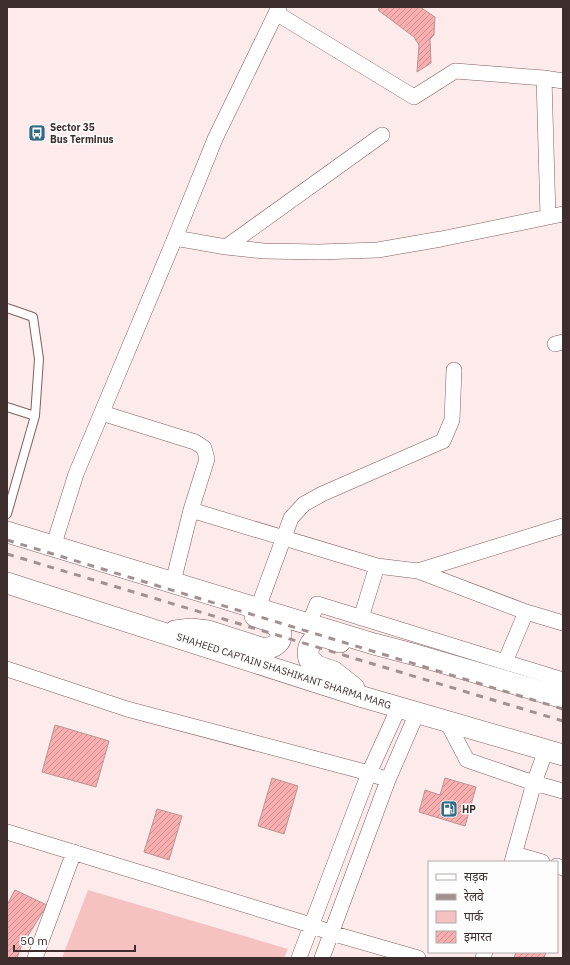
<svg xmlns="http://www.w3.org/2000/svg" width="570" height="965" font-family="'IBM Plex Sans','Noto Sans Devanagari',sans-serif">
  <defs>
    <pattern id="building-hatch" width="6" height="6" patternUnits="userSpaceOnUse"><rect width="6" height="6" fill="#f9afaf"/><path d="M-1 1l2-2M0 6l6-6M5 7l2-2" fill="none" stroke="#cb8f8f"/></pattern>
  </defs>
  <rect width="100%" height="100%" fill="#fdebeb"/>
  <path fill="#f6c1c1" d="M88,890l200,59 -4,9h-222z"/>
  <path fill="url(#building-hatch)" stroke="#bc9393" d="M380,7h40l15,10 -1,18 -4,4 1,24 -14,9 2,-27 -5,-8 -36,-27z
    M55,725l54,16 -13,46 -54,-15z
    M272,778l26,8 -14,48 -26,-8z
    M445,778l31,9 -11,39 -46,-14 6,-22 15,5z
    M157,809l25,7 -13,44 -25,-8z
    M15,890l32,15 -26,42 -4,11h-10v-56l1,1z
    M516,952h30l-2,6h-30z"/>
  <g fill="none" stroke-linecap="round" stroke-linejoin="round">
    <g stroke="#835e5e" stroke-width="10">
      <path id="lane" d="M7,308l26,9 6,42 -4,57 -28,98
        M7,407l28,9"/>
    </g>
    <g stroke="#835e5e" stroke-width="16">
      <path id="street" d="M276,13l138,84 41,-26 89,7 19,3
        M544,78l4,139
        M175,238l51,9 156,-112
        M226,247l38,4 55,1 59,-2 63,-11 122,-25
        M555,344l8,-2
        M102,413l93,29 9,6 3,11 -16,51
        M53,547l23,-73 99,-236 40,-99 64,-132
        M418,571l145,-45
        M173,582l18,-72 186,56 41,5 108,41 37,11
        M258,608l33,-90 13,-14 18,-10 121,-53 9,-21 2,-50
        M361,618l16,-52
        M309,624l8,-20 246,76
        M505,662l21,-50
        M7,669l120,40 242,64 19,7
        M447,722l20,38 67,23 29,8
        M7,832l304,93 20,8 87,25
        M515,854l27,8
        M512,862l22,-79 12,-33
        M557,866l6,2
        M35,958l39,-106
        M299,958l70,-185 30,-66
        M322,958l66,-178 29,-67
        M483,958l2,-6"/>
    </g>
    <g stroke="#835e5e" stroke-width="22">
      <path id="secondary" d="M7,532l367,112 42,11 147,43
        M7,583l356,114 200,58
        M175,631l16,-2 17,2 53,17c13,2 26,-8 17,-20 -5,-7 -16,-9 -23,-12
        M340,642c-5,-1 -10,-4 -15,-5 -14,-1 -19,11 -16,22l8,7 17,6 20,16"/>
    </g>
    <use href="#lane" stroke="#fff" stroke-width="8"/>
    <use href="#street" stroke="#fff" stroke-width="15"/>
    <use href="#secondary" stroke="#fff" stroke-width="21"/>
    <path stroke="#a39191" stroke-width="3" stroke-dasharray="7 7" stroke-linecap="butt" d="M7,540l556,169
      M7,554l556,167"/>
  </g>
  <defs>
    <g id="bus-square" transform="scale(0.9)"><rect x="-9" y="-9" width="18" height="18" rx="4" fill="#306a83" stroke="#fdfdfd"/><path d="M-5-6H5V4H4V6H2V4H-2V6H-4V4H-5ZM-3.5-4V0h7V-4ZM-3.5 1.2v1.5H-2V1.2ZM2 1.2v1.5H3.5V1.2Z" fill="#fff"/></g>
    <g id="fuel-square" transform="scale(0.9)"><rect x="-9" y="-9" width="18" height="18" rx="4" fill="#306a83" stroke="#fdfdfd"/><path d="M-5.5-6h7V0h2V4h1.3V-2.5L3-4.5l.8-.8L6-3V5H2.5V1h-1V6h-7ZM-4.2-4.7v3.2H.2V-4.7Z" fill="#fff"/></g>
  </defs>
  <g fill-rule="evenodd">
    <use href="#bus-square" x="37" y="133"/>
    <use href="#fuel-square" x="449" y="809"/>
  </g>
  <g text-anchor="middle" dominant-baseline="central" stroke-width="3" stroke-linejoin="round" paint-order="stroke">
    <g font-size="10" font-weight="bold" fill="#3e2d2d" stroke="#fdfdfd" text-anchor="start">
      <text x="50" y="127">Sector 35<tspan x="50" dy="12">Bus Terminus</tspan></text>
      <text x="462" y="809">HP</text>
    </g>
    <g font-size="10" fill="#3e2d2d" stroke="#fdfdfd">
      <text transform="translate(284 671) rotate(18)">SHAHEED CAPTAIN SHASHIKANT SHARMA MARG</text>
    </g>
  </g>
  <rect width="570" height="965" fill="none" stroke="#3e2d2d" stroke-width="16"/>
  <rect x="428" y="861" width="130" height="92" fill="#fdfdfd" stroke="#b1aaaa"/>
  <rect x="436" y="874" width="20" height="6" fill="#ffffff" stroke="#b1aaaa"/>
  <text x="464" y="881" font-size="12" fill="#3e2d2d">सड़क</text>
  <rect x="436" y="894" width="20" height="6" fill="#a39191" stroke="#b1aaaa"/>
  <text x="464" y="901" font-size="12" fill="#3e2d2d">रेलवे</text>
  <rect x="436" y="911" width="20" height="12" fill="#f6c1c1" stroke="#b1aaaa"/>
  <text x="464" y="921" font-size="12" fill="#3e2d2d">पार्क</text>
  <rect x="436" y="931" width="20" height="12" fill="url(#building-hatch)" stroke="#b1aaaa"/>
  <text x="464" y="941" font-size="12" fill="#3e2d2d">इमारत</text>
  <path d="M14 945v6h121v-6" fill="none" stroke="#3e2d2d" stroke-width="2"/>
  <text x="20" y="945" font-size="12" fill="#3e2d2d" stroke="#fdfdfd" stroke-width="3" paint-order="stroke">50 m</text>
</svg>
